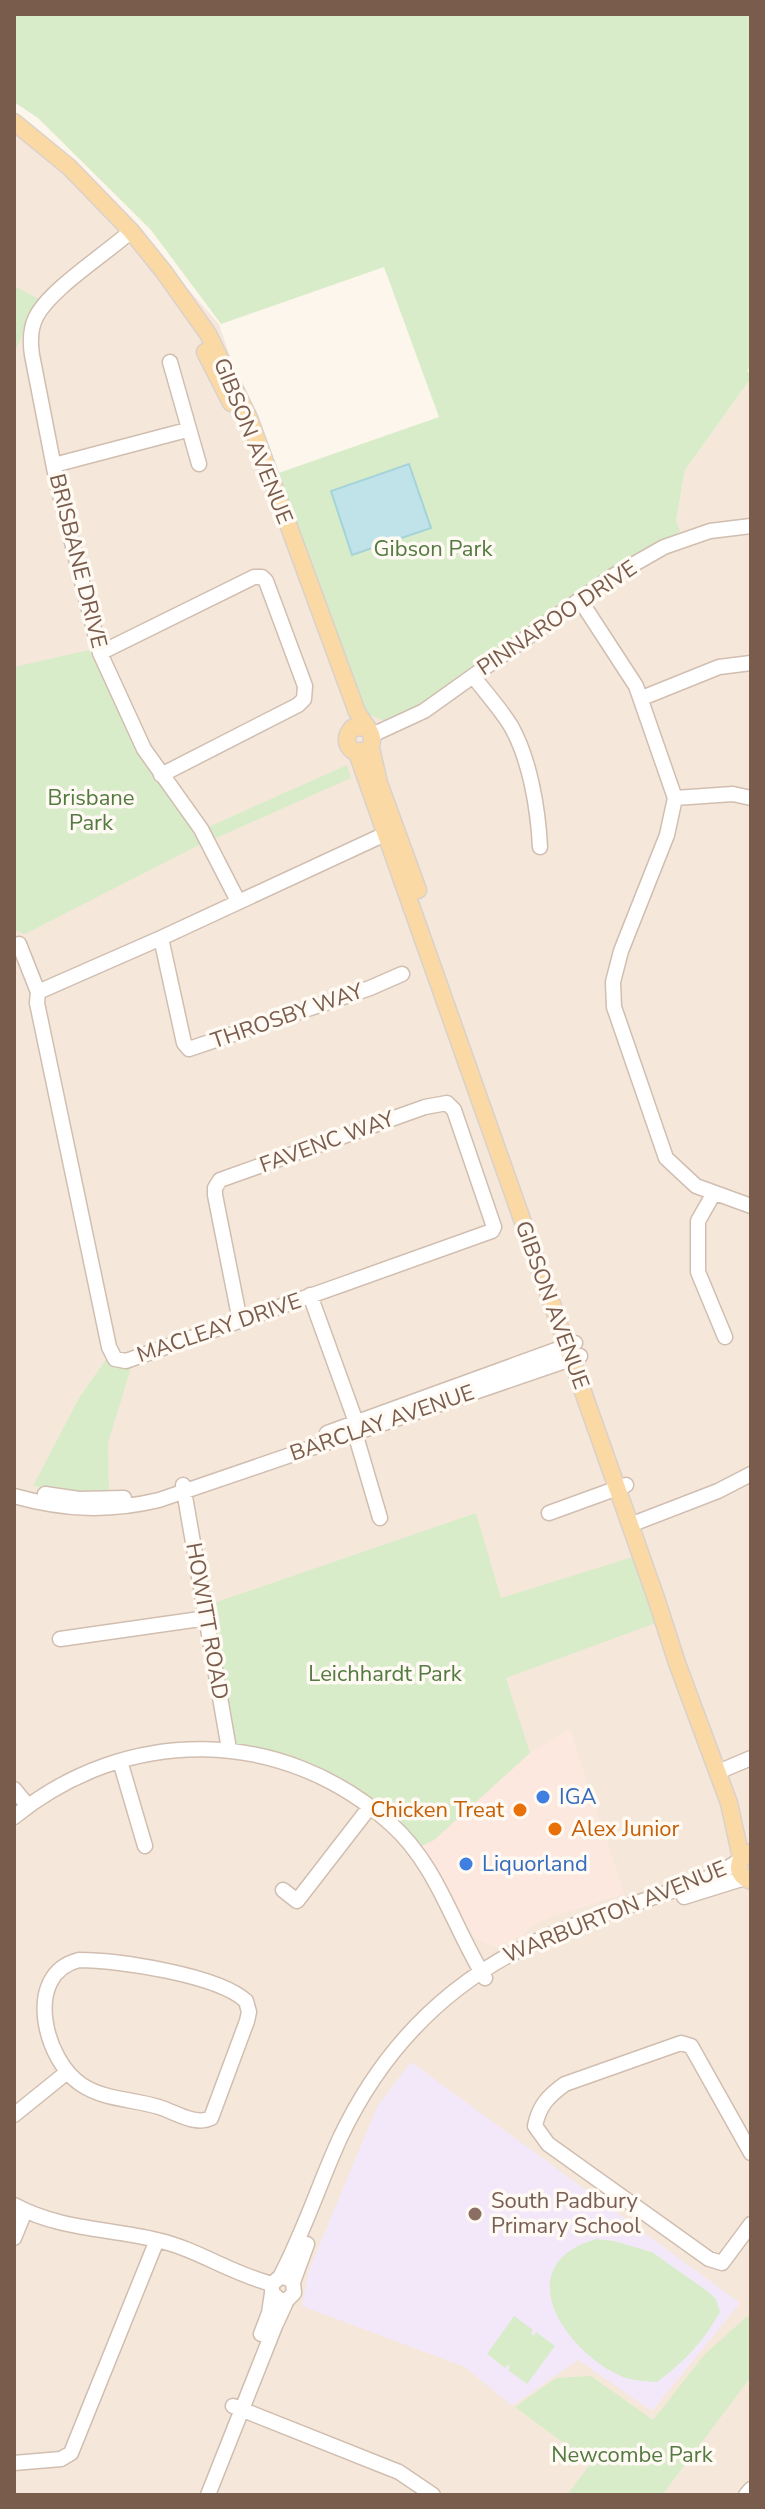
<svg xmlns="http://www.w3.org/2000/svg" width="765" height="2509" font-family="'Nunito Sans',sans-serif">
  <rect width="100%" height="100%" fill="#fdf6ec"/>
  <path fill="#f5e8da" d="M14,120l116,103 89,101 51,152 97,237 20,9 289,-201 9,-51 66,-92v2117h-737z"/>
  <path fill="#fde8e0" d="M570,1729l54,165 -71,22 -23,11 -7,8 -25,13 -21,-8 -63,-90 21,-10 95,-87z"/>
  <path fill="#f3e8fa" d="M411,2062l329,241 -88,108 -74,-51 -66,46 -47,-39 -163,-61 7,-36 69,-165z"/>
  <path fill="#d8ecc9" d="M14,14h737v351l-4,6 4,2v5l-66,92 -9,51 4,10c-96,67 -191,135 -293,191l-19,-8 -98,-238 169,-59 -55,-150 -163,57 -70,-94 -113,-112 -24,-16z
    M14,286l27,14 -25,49 -2,13z
    M89,650l51,100 47,56 14,38 -176,90 -11,-4v-263z
    M347,765l4,13 -139,62 -6,-12z
    M107,1358h27l-26,85 1,55 -76,-12 46,-88z
    M476,1513l25,85 132,-41 23,66 -150,55 24,75 -96,87 -20,10 -22,-26 -93,-57 -70,-18 -18,-145z
    M596,2239l18,2 38,11 55,39 9,8 4,13c-16,29 -36,50 -63,70 -12,-1 -25,-1 -36,-6 -57,-25 -114,-111 -25,-137z
    M751,2313v64l-89,118h-95l24,-32 -76,-56 41,-29 35,-2 62,44 52,-66z
    M514,2316l19,14 -2,4 3,2 2,-4 19,14 -28,38 -19,-14 2,-4 -2,-1 -3,3 -18,-14z"/>
  <path fill="#bfe3e8" stroke="#a5d3da" stroke-width="2" d="M409,464l22,64 -79,27 -21,-64z"/>
  <g fill="none" stroke-linecap="round" stroke-linejoin="round">
    <g stroke="#d1beb0" stroke-width="17">
      <path id="minor" d="M131,231c-25,23 -81,58 -95,86 -6,12 -6,25 -4,38l25,128 43,170 44,96 57,80 37,72
        M170,362l29,102
        M54,465l133,-35
        M580,600l56,86 39,112 -8,37 -46,116 -8,31 1,25 52,151 30,28 55,20
        M100,653l154,-76h8l4,4 39,105 -1,13 -6,6 -137,70
        M473,676c12,16 27,32 38,50 19,34 27,82 29,121
        M642,698l77,-31 32,-4
        M372,735l52,-24 189,-135 51,-29 46,-16 41,-5
        M675,798l58,-4 18,4
        M161,938l23,105 5,6 181,-61 32,-14
        M19,944l19,48
        M714,1193l-16,28v51l27,65
        M310,1295l46,127 -1,11 25,85
        M240,1321l-25,-126v-7l5,-8 205,-73 22,-4 7,7 40,117 -2,4c-117,42 -235,84 -352,125l-14,5 -11,-2 -6,-12 -72,-344 1,-11 123,-54 235,-109
        M327,1433l248,-90
        M183,1485l46,264
        M45,1494l34,5 45,-1
        M14,1496c50,14 95,16 145,4l421,-144
        M549,1513l77,-28
        M630,1525l88,-34 33,-17
        M60,1639l147,-21
        M120,1761l25,85
        M718,1772l33,-14
        M14,1789l14,17
        M14,1817c113,-92 268,-91 377,7 47,42 62,103 94,154
        M283,1890l14,11 72,-93
        M684,1897l61,-19
        M79,1960c39,0 139,15 167,41l3,11 -2,9 -36,97c-16,8 -36,-6 -52,-11 -26,-8 -54,-7 -77,-22 -37,-23 -60,-111 -3,-125z
        M14,2115l52,-42
        M751,2153l-60,-107 -10,-3 -116,41c-17,12 -26,22 -30,42l13,18 161,115 13,4 29,-39
        M14,2205c47,25 93,23 143,35 40,9 75,34 115,44
        M14,2238l11,-27
        M280,2277c24,-45 39,-93 60,-139 44,-93 114,-162 208,-202 37,-16 77,-29 115,-42 27,-9 53,-17 77,-34
        M293,2282l14,-38
        M261,2334l8,-21 3,-20
        M233,2406l166,66 34,23
        M14,2463l47,-4 10,-6 86,-213
        M208,2495l67,-169 12,-26 7,-7 -1,-11 -6,-4 -7,-1 -8,7v9l8,7h7
        M746,2495l5,-6"/>
    </g>
    <g stroke="#dad1cd" stroke-width="19">
      <path id="major" d="M14,122l55,45 62,64 33,41 44,62 41,84 108,294c8,14 23,25 10,39h-14c-8,-6 -8,-15 -1,-23l14,-1
        M205,352l26,51
        M371,748l8,35 39,107
        M357,753l299,845 21,65 52,140 12,55
        M748,1853c-13,8 -12,23 3,28"/>
    </g>
    <use href="#minor" stroke="#fff" stroke-width="14"/>
    <use href="#major" stroke="#fbd9a5" stroke-width="16"/>
  </g>
  <g fill="#3f7fe0" stroke="#fffaf3" stroke-width="3">
    <circle cx="543" cy="1797" r="8"/>
    <circle cx="466" cy="1864" r="8"/>
  </g>
  <g fill="#e8710a" stroke="#fffaf3" stroke-width="3">
    <circle cx="520" cy="1810" r="8"/>
    <circle cx="555" cy="1829" r="8"/>
  </g>
  <circle fill="#8d6e63" stroke="#fffaf3" stroke-width="3" cx="475" cy="2214" r="8"/>
  <g text-anchor="middle" dominant-baseline="central" stroke-width="7" stroke-linejoin="round" paint-order="stroke">
    <g font-size="22" fill="#7a5c4d" stroke="#fffaf3">
      <text transform="translate(253 441) rotate(68)">GIBSON AVENUE</text>
      <text transform="translate(78 561) rotate(76)">BRISBANE DRIVE</text>
      <text transform="translate(557 618) rotate(-34)">PINNAROO DRIVE</text>
      <text transform="translate(287 1016) rotate(-19)">THROSBY WAY</text>
      <text transform="translate(327 1142) rotate(-20)">FAVENC WAY</text>
      <text transform="translate(552 1305) rotate(70)">GIBSON AVENUE</text>
      <text transform="translate(219 1328) rotate(-19)">MACLEAY DRIVE</text>
      <text transform="translate(382 1423) rotate(-19)">BARCLAY AVENUE</text>
      <text transform="translate(207 1621) rotate(80)">HOWITT ROAD</text>
      <text transform="translate(615 1912) rotate(-22)">WARBURTON AVENUE</text>
    </g>
    <g font-size="22" fill="#537a41" stroke="#fffaf3">
      <text x="433" y="549">Gibson Park</text>
      <text x="91" y="798">Brisbane<tspan x="91" dy="25">Park</tspan></text>
      <text x="385" y="1674">Leichhardt Park</text>
      <text x="632" y="2455">Newcombe Park</text>
    </g>
    <g font-size="22" fill="#366cbe" stroke="#fffaf3" text-anchor="start">
      <text x="559" y="1797">IGA</text>
      <text x="482" y="1864">Liquorland</text>
    </g>
    <g font-size="22" fill="#c56008" stroke="#fffaf3" text-anchor="end">
      <text x="504" y="1810">Chicken Treat</text>
      <text x="571" y="1829" text-anchor="start">Alex Junior</text>
    </g>
    <g font-size="22" fill="#785e54" stroke="#fffaf3" text-anchor="start">
      <text x="491" y="2201">South Padbury<tspan x="491" dy="25">Primary School</tspan></text>
    </g>
  </g>
  <rect width="765" height="2509" fill="none" stroke="#7a5c4d" stroke-width="32"/>
</svg>
